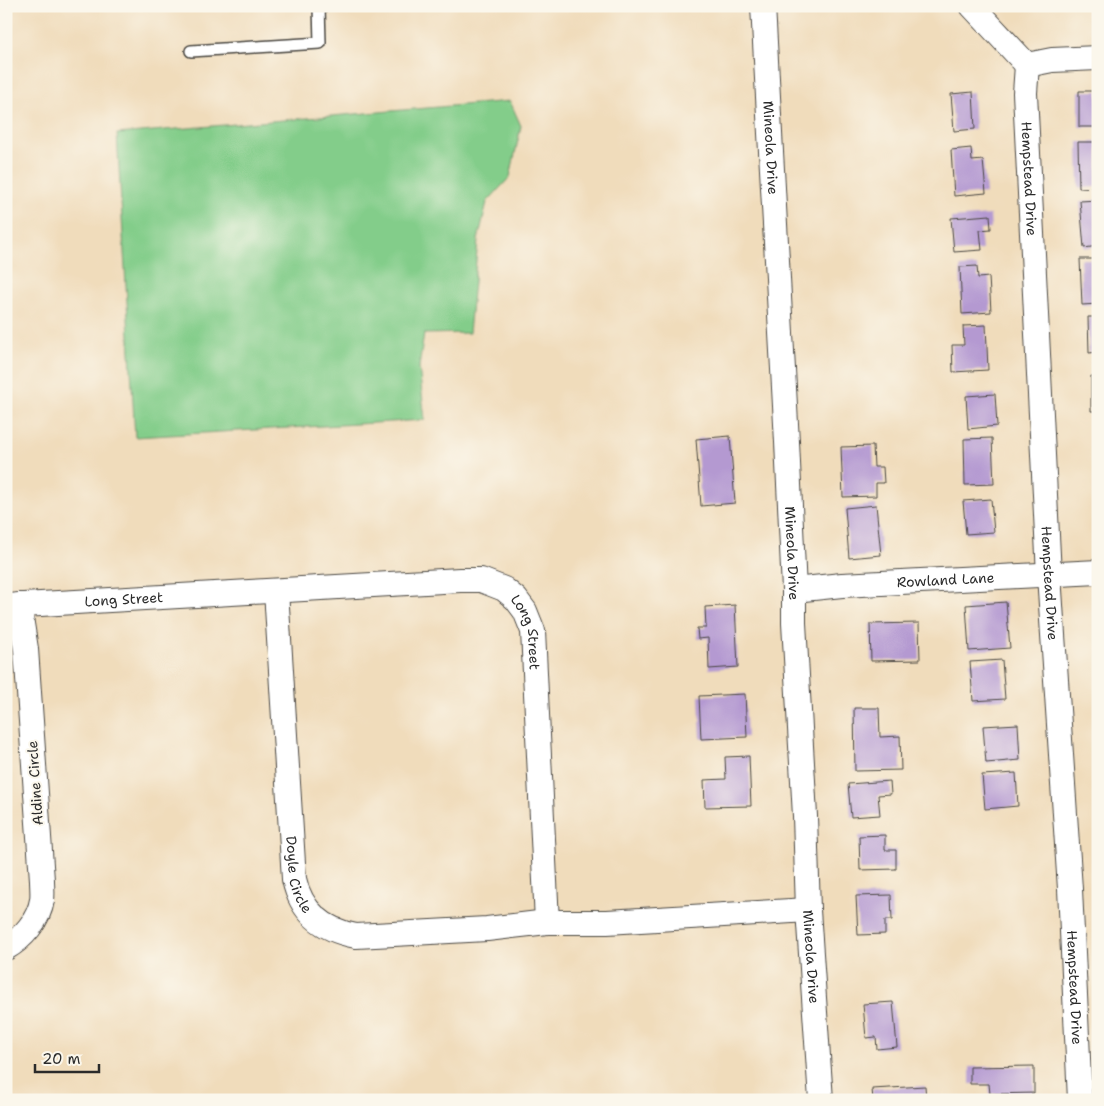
<svg xmlns="http://www.w3.org/2000/svg" width="1104" height="1106" font-family="'Shantell Sans',sans-serif">
  <rect width="100%" height="100%" fill="#fbf7ec"/>
  <filter id="ink" filterUnits="userSpaceOnUse"><feTurbulence type="fractalNoise" baseFrequency=".02" numOctaves="2"/><feDisplacementMap in="SourceGraphic" scale="10" xChannelSelector="R" yChannelSelector="G"/><feConvolveMatrix kernelMatrix="1 2 1 2 8 2 1 2 1" color-interpolation-filters="sRGB"/></filter>
  <filter id="wash" filterUnits="userSpaceOnUse"><feTurbulence type="fractalNoise" baseFrequency=".0096" numOctaves="4" result="noise"/><feDisplacementMap in="SourceGraphic" scale="20" xChannelSelector="R" yChannelSelector="G"/><feGaussianBlur stdDeviation="1.12" result="paint"/><feColorMatrix in="noise" values="0 0 0 0 0 0 0 0 0 0 0 0 0 0 0 0 0 1.4 0 .05"/><feComposite in="paint" operator="in"/></filter>
  <g filter="url(#wash)">
    <rect width="100%" height="100%" fill="#f0dcbb"/>
    <path fill="#83cd8a" stroke="#577c5a" d="M510,101l11,25 -11,51 -23,25 -9,38 -9,93 -45,1 -5,33 6,53 -290,17 -18,-303z"/>
    <g id="blocks">
      <path fill="#b499d1" d="M1079,91h19v36h-19z
        M973,92l2,37 -21,2 -3,-37z
        M1078,142h20v45l-19,1z
        M971,148l1,13 11,-1 3,33 -32,3 -3,-46z
        M1098,200v46l-14,2 -4,-47z
        M990,215l1,14 -11,1 2,20 -28,2 -3,-34z
        M1080,259h18v45l-16,1z
        M977,266l1,12 11,-1 2,35 -29,2 -2,-47z
        M1088,317h10v35l-9,1z
        M986,325l2,45 -35,2 -1,-27h12l-1,-19z
        M1091,376h7v35h-7z
        M995,394l2,32 -29,3 -2,-33z
        M1094,434h4v39h-2z
        M730,436l5,67 -34,3 -5,-67z
        M992,438l2,46 -29,1 -1,-46z
        M873,446l1,21h9l1,16h-8v13l-33,1 -2,-50z
        M991,499l3,33 -28,2 -3,-33z
        M876,505l5,50 -32,3 -4,-50z
        M1006,602l4,46 -41,3 -3,-46z
        M735,605l3,62 -29,2 -1,-31 -10,1 -1,-11h9l-1,-21z
        M919,623l1,37 -49,1 -1,-37z
        M1002,660l3,39 -32,2 -3,-39z
        M745,694l2,43 -46,2 -2,-43z
        M854,708h25l1,29 20,-1 1,34 -46,1z
        M1018,724l2,36 -34,3 -3,-37z
        M749,756l2,50 -46,1 -1,-27 22,-1 -1,-22z
        M1016,773l2,33 -33,3 -3,-34z
        M890,781l1,13 -13,1 2,20 -29,2 -3,-33z
        M885,835v15h11v19l-36,1 -1,-34z
        M891,895l1,25h-7v14l-27,1 -2,-39z
        M893,1002l4,45 -20,2 -1,-12 -10,1 -3,-34z
        M1034,1066v27l-44,1 -1,-10h-19v-17z
        M925,1086l1,14h-53l-1,-11z"/>
    </g>
  </g>
  <g filter="url(#ink)">
    <use href="#blocks" fill-opacity="0" stroke="#494641" stroke-width="1"/>
    <g fill="none" stroke-linecap="round" stroke-linejoin="round">
      <g stroke="#494641" stroke-width="14">
        <path id="lane" d="M191,51l129,-8 -1,-37"/>
      </g>
      <g stroke="#494641" stroke-width="26">
        <g id="street">
          <path id="s1" d="M763,6l24,436 7,148v33l11,193 3,94 13,190"/>
          <path d="M972,6l55,59"/>
          <path id="s2" d="M1027,65l-2,28 24,482 21,314 10,211"/>
          <path d="M1027,65l25,-5 46,-2"/>
          <path id="s3" d="M794,590l48,-5 256,-13"/>
          <path id="s4" d="M276,591l18,288c7,33 29,51 62,57l131,-7 60,-7h60l201,-12"/>
          <path id="s5" d="M6,606l454,-26h21l23,9 12,10 9,12 8,20 14,291"/>
          <path d="M6,948c17,-10 33,-28 36,-48 1,-6 0,-13 0,-20l-16,-231 -7,-44"/>
        </g>
      </g>
      <use href="#lane" stroke="#fff" stroke-width="11"/>
      <use href="#street" stroke="#fff" stroke-width="24"/>
    </g>
  </g>
  <g text-anchor="middle" dominant-baseline="central" stroke-width="4" stroke-linejoin="round" paint-order="stroke">
    <g font-size="14" fill="#2b2b2b" stroke="#fbf7ec">
      <text stroke="none"><textPath href="#s1" startOffset="142">Mineola Drive</textPath></text>
      <text stroke="none"><textPath href="#s2" startOffset="114">Hempstead Drive</textPath></text>
      <text stroke="none"><textPath href="#s1" startOffset="548">Mineola Drive</textPath></text>
      <text stroke="none"><textPath href="#s3" startOffset="152">Rowland Lane</textPath></text>
      <text stroke="none"><textPath href="#s2" startOffset="519">Hempstead Drive</textPath></text>
      <text stroke="none"><textPath href="#s5" startOffset="118">Long Street</textPath></text>
      <text stroke="none"><textPath href="#s5" startOffset="552">Long Street</textPath></text>
      <text transform="translate(35 783) rotate(-94)">Aldine Circle</text>
      <text stroke="none"><textPath href="#s4" startOffset="285">Doyle Circle</textPath></text>
      <text stroke="none"><textPath href="#s1" startOffset="952">Mineola Drive</textPath></text>
      <text stroke="none"><textPath href="#s2" startOffset="924">Hempstead Drive</textPath></text>
    </g>
  </g>
  <rect width="1104" height="1106" fill="none" stroke="#fbf7ec" stroke-width="25"/>
  <path d="M35 1064v8h64v-8" fill="none" stroke="#2b2b2b" stroke-width="2.5"/>
  <text x="42" y="1064" font-size="15" fill="#2b2b2b" stroke="#fbf7ec" stroke-width="4" paint-order="stroke">20 m</text>
</svg>
